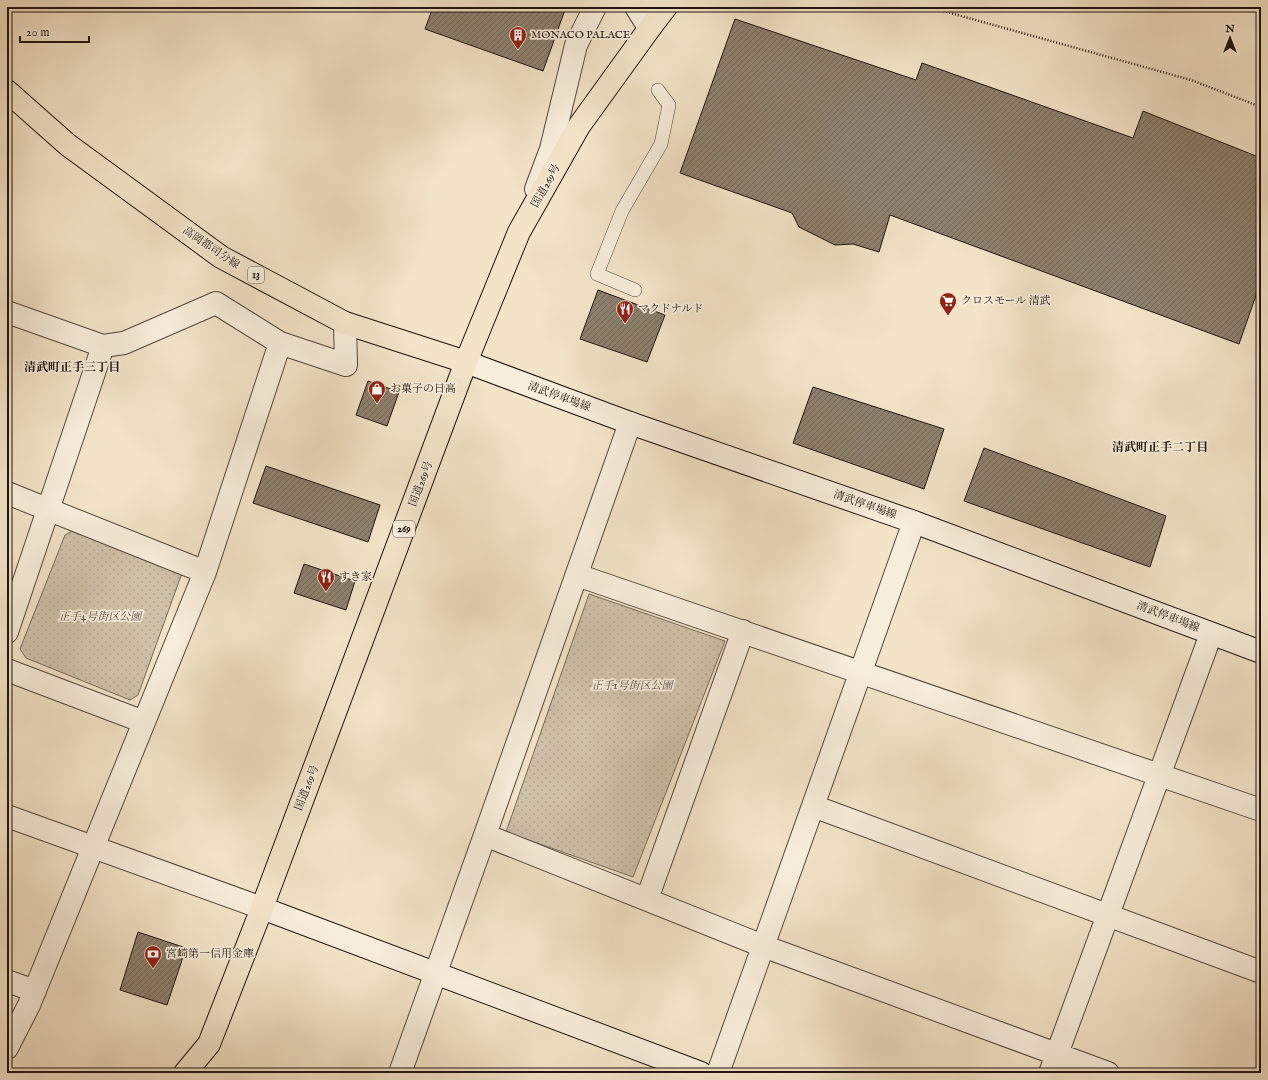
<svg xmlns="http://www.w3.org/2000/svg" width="1268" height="1080" font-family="'IM FELL English','Noto Serif JP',serif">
  <defs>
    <pattern id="green-dots" width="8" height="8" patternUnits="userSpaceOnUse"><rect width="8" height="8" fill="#cfc0a8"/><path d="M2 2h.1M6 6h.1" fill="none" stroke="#b1a48f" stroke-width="1.8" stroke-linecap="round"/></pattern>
    <pattern id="building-hatch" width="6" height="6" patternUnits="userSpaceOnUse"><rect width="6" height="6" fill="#8d806e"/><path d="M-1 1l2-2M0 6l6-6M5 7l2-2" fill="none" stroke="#736859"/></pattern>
  </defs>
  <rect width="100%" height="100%" fill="#f3e3c7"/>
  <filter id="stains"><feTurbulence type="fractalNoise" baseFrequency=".005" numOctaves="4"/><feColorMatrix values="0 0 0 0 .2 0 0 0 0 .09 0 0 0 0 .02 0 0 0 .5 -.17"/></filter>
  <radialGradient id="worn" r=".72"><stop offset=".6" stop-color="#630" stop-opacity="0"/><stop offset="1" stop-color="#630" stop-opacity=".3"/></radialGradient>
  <path fill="url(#green-dots)" stroke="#766a5b" d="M72,531l110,42 -44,122 -8,5 -104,-42 -6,-9 45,-114z
    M589,594l136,47 -92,236 -127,-45z"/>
  <path fill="url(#building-hatch)" stroke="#1e140e" d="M433,7h133l-23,64 -118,-42z
    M735,19l181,61 6,-17 211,75 10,-27 118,47v123l-22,63 -349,-129 -11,37 -26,-8 -18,1 -36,-18 -7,-14 -112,-40z
    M598,290l67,25 -18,47 -67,-23z
    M368,381l31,11 -12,34 -31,-11z
    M813,387l131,42 -20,60 -131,-46z
    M984,448l182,68 -16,51 -186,-66z
    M266,466l114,39 -12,37 -115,-39z
    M304,564l51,17 -9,29 -52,-17z
    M138,932l48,16 -19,57 -47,-15z"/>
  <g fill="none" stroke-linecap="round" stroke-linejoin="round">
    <g stroke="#53483c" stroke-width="14">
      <path id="lane" d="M635,290l-38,-16 25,-63 39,-67 8,-39 -11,-15"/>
    </g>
    <g stroke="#53483c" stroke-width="24">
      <path id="street" d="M636,7l12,19 4,-1
        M536,189l15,-40 25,-104 19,-38
        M7,312l96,34 21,-3 92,-40 64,40
        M7,493l198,79
        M577,575l684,235
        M7,632l96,-286
        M7,670l137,52
        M813,806l448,166
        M7,816l255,92
        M485,835l278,111 345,127
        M647,899l96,-268
        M7,981l28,10
        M7,1048l22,-43 176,-433 75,-229 66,22 -1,-42
        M400,1073l85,-238 145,-412
        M718,1073l196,-551
        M1050,1073l161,-439"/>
    </g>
    <g stroke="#1e140e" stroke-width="24">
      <path id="secondary" d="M466,362l164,61 284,99 347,130
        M262,908l439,165"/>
    </g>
    <g stroke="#1e140e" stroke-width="24">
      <path id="primary" d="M7,91l61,54 153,112 124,66 121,39"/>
    </g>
    <g stroke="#1e140e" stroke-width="24">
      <path id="highway" d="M185,1073l24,-29 53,-136 204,-546 53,-130 60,-106 73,-101 14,-18"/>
    </g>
    <path stroke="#1e140e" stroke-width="2.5" stroke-dasharray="1 2" stroke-linecap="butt" d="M929,7l262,73 70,27"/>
    <use href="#lane" stroke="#f7eddb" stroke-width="13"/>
    <use href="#street" stroke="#f7eddb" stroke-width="22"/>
    <use href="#secondary" stroke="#f7eddb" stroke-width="22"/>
    <use href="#primary" stroke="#f3e3c7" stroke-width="22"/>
    <use href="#highway" stroke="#f3e3c7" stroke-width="22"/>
  </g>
  <defs>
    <g id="building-pin" transform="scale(0.9)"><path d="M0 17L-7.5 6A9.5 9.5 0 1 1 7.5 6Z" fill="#8f2418" stroke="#f7eddb"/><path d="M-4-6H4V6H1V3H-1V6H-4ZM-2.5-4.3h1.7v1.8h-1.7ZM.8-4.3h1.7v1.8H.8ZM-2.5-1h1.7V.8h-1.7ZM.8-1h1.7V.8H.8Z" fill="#fff"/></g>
    <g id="supermarket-pin" transform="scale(0.9)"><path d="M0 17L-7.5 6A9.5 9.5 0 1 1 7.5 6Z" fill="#8f2418" stroke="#f7eddb"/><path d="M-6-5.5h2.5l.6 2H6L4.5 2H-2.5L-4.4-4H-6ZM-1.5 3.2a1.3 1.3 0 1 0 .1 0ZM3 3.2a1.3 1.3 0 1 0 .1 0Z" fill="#fff"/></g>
    <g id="restaurant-pin" transform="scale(0.9)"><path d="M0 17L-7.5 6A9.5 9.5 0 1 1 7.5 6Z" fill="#8f2418" stroke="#f7eddb"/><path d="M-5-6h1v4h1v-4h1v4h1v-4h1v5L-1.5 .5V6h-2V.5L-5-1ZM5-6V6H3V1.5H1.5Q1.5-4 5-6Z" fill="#fff"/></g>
    <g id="shop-pin" transform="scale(0.9)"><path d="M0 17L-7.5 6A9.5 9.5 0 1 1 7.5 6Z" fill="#8f2418" stroke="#f7eddb"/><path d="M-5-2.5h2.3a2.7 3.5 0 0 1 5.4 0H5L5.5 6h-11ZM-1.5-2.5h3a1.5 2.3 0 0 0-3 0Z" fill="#fff"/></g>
    <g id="bank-pin" transform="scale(0.9)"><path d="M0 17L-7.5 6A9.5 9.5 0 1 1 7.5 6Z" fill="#8f2418" stroke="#f7eddb"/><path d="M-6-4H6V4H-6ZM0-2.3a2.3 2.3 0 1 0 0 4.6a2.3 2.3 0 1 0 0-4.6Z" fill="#fff"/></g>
  </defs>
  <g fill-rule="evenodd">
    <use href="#building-pin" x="518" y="35"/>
    <use href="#supermarket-pin" x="948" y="301"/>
    <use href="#restaurant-pin" x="625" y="309"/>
    <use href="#shop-pin" x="377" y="389"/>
    <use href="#restaurant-pin" x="326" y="577"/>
    <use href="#bank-pin" x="153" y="954"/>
  </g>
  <g text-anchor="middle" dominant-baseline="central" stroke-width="3.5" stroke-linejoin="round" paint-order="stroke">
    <g fill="#f7eddb" stroke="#5f554c" stroke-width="1">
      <rect x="248" y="267" width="16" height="16" rx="3"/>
      <rect x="393" y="521" width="22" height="16" rx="3"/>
    </g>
    <g font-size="10" font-weight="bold" fill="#1e140e">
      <text x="256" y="275">13</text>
      <text x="404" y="529">269</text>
    </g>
    <g font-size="11" fill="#1e140e" stroke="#f7eddb" text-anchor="start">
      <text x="531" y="35">MONACO PALACE</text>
      <text x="961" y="301">クロスモール 清武</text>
      <text x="638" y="309">マクドナルド</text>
      <text x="390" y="389">お菓子の日高</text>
      <text x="339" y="577">すき家</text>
      <text x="166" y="954">宮崎第一信用金庫</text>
    </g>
    <g font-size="11" fill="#1e140e" stroke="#f7eddb">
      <text transform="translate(546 186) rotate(-61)">国道269号</text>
      <text transform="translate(211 248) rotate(34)">高岡都司分線</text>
      <text transform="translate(559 397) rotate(20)">清武停車場線</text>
      <text transform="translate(421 484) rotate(-69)">国道269号</text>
      <text transform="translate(865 505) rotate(19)">清武停車場線</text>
      <text transform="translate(1168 617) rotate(21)">清武停車場線</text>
      <text transform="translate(307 788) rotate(-69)">国道269号</text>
    </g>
    <g font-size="11" font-style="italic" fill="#5c5044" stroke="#f7eddb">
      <text x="100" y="617">正手4号街区公園</text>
      <text x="632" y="686">正手1号街区公園</text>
    </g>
    <g font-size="12" font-weight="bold" fill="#1e140e" stroke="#f7eddb">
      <text x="72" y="367">清武町正手三丁目</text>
      <text x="1160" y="447">清武町正手二丁目</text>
    </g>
  </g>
  <rect width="1268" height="1080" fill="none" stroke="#f3e3c7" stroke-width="24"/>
  <rect x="8" y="8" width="1252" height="1064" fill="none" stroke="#1e140e" stroke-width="2"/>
  <rect x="12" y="12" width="1244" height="1056" fill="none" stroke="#1e140e"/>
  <g transform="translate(1230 38)" stroke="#f7eddb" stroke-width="3" paint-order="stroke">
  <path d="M0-3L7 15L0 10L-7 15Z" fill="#1e140e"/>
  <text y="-6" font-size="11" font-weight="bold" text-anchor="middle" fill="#1e140e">N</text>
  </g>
  <path d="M20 36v6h69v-6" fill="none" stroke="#1e140e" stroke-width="2"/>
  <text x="26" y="36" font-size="12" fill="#1e140e" stroke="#f7eddb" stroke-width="3" paint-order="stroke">20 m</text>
  <rect width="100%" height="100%" filter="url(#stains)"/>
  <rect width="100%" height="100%" fill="url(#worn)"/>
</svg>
